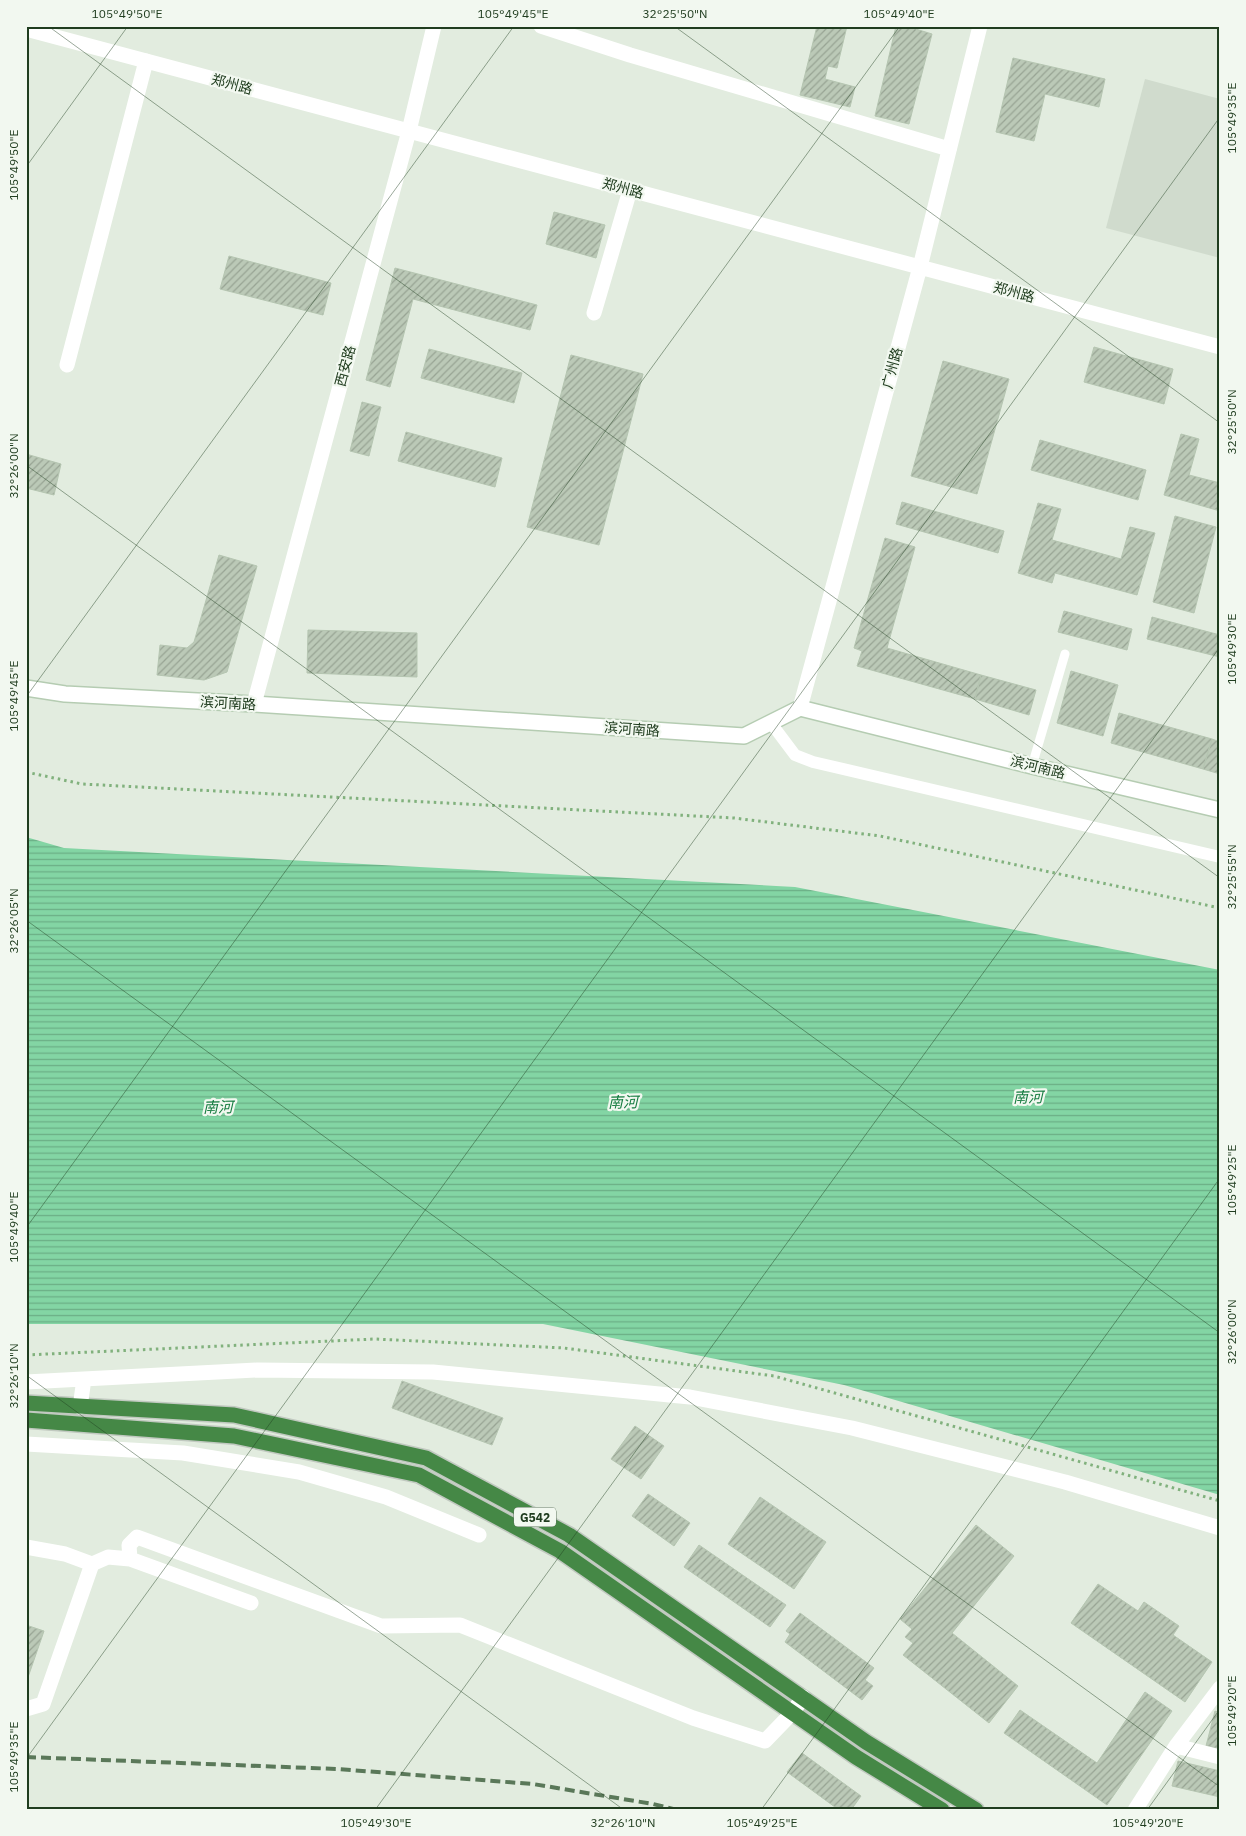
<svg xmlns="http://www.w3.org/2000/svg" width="1246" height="1836" font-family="'IBM Plex Sans','Noto Sans SC',sans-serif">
  <defs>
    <pattern id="water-rules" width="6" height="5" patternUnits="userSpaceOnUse" patternTransform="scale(1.25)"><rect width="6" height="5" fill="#83d5a4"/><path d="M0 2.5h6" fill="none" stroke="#6bae85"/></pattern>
    <pattern id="building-hatch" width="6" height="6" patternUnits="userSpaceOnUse" patternTransform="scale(1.25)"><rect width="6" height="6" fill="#bbc9b7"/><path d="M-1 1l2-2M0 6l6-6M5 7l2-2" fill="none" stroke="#98a494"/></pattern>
  </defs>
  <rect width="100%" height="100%" fill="#e2ecdf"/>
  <path fill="#d0dbcd" d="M1145,79l75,20v159l-114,-30z"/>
  <path fill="url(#water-rules)" d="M26,837l38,11 731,39 425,83v525l-376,-110 -301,-61h-517z"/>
  <path fill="url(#building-hatch)" stroke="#b5c5b1" d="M817,26h30l-10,42 -9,-2 -3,13 30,8 -5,20 -50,-12z
    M896,26h10l26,8 -23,90 -34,-8z
    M1013,58l92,21 -6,28 -54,-13 -11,47 -38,-9z
    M554,212l51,13 -9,33 -50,-14z
    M229,256l102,27 -8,32 -103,-26z
    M395,268l142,37 -7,25 -117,-31 -23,88 -24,-7z
    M1094,347l79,22 -9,35 -80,-22z
    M429,349l93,24 -8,30 -93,-25z
    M571,355l72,19 -44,171 -72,-18z
    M943,361l66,18 -32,115 -66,-18z
    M362,402l19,5 -12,49 -19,-5z
    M406,432l96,26 -7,29 -97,-26z
    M1181,434l18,5 -10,36 31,8v28l-56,-16z
    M1040,440l106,30 -8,30 -107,-30z
    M26,454l35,10 -7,31 -28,-7z
    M902,502l102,29 -6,22 -102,-29z
    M1038,503l23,6 -9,31 69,19 9,-32 25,6 -18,62 -82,-22 -3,10 -34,-10z
    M1175,516l41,11 -22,86 -41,-11z
    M885,538l30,9 -28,101 94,27 -6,24 -118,-33 5,-15 -8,-3z
    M219,555l38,11 -30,106 -23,8 -47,-5 3,-30 27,3 7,-6z
    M1064,611l68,18 -5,21 -69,-18z
    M1152,617l68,18v22l-73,-18z
    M308,630l109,3v44l-110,-4z
    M1071,671l47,14 -15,51 -46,-13z
    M981,675l55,15 -7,25 -54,-16z
    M1119,713l93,26 -9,30 -92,-26z
    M1212,739l8,3v32l-17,-5z
    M402,1381l101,37 -11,27 -100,-37z
    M635,1426l29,20 -23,33 -30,-20z
    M648,1494l42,29 -16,23 -42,-30z
    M760,1497l66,45 -32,47 -66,-45z
    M976,1525l38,31 -62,77 66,53 -29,37 -86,-68 10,-12 -8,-6 7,-8 -12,-10z
    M699,1545l87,60 -16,22 -86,-60z
    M1098,1584l40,27 6,-9 35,24 -6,9 39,27 -27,40 -114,-79z
    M800,1613l74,55 -9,12 8,6 -11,14 -77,-58 5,-8 -4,-3z
    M26,1625l18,6 -18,52z
    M1145,1692l27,19 -65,94 -103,-72 16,-23 77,53z
    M1215,1711l5,2v36l-14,-3z
    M802,1753l59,43 -10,14h-12l-52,-38z
    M1178,1761l42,10v26l-48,-11z"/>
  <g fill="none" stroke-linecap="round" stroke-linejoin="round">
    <g stroke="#b5ccb2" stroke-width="18">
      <path id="secondary" d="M26,688l39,6 189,10 490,32 56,-28 232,58 188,44"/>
    </g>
    <g stroke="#c1c9c0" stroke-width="18">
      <path id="trunk" d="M26,1403l208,12 192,43 143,77 297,207 110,68
        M26,1420l208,16 185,39 141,76 296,206 86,53"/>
    </g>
    <path stroke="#81b17d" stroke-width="3" stroke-dasharray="2.5 4" stroke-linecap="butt" d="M26,772l56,12 652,34 146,18 340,72
      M26,1355l349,-16 189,9 210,28 446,125"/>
    <path stroke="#fff" stroke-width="9" d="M1032,766l33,-112"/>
    <path stroke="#fff" stroke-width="12" d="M771,723l24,32 18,7 407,95"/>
    <path stroke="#fff" stroke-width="15" d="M541,26l89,29 319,94
      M594,313l36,-123
      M67,365l79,-304
      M26,1444l157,9 116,19 87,25 93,38
      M26,1547l39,7 27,10 16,-7 22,2 121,44
      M130,1559l-1,-14 8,-8 244,89 79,-1 233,93 72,23 28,-29 10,-15
      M26,1709l17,-5 49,-140
      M1176,1746l44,11
      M1135,1810l41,-64 44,-58"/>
    <path stroke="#fff" stroke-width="15" d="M26,29l1194,318
      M254,704l155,-573 25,-105
      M800,708l120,-441 60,-241
      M26,1382l231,-12 176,2 257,25 162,31 213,54 155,46
      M80,1407l4,-28"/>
    <use href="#secondary" stroke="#fff" stroke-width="15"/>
    <use href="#trunk" stroke="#458846" stroke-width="15"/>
    <path stroke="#5a7859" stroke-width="4" stroke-dasharray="10 5" stroke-linecap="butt" d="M26,1757l311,12 196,15 120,20 24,6"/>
  </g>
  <path fill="none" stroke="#203d1f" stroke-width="1" stroke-opacity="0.45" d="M48,26l1172,852M674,26l546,397M26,167l102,-141M26,465l1194,868M26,697l488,-671M26,920l1194,867M26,1228l874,-1202M26,1375l598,435M26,1759l1194,-1642M375,1810l845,-1163M761,1810l459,-632M1147,1810l73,-101"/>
  <g text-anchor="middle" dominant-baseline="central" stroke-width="4.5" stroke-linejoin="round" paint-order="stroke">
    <rect fill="#f2f8f0" stroke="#5f755e" stroke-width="1" x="514" y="1507.5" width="42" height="19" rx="4"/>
    <g font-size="12" font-weight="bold" fill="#203d1f">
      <text x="535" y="1517">G542</text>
    </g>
    <g font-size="14" fill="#203d1f" stroke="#f2f8f0">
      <text transform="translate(232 84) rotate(15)">郑州路</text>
      <text transform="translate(623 188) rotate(15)">郑州路</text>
      <text transform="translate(1014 292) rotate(15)">郑州路</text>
      <text transform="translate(345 366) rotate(-75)">西安路</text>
      <text transform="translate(892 368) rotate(-75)">广州路</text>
      <text transform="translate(228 703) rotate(3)">滨河南路</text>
      <text transform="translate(632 729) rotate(4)">滨河南路</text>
      <text transform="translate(1038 767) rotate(14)">滨河南路</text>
    </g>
    <g font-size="15" font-style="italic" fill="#167c40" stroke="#f2f8f0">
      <text transform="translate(1028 1097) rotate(-1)">南河</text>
      <text transform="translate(623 1102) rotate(-1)">南河</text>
      <text transform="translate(218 1107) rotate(-1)">南河</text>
    </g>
  </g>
  <rect width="1246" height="1836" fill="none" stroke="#f2f8f0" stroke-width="55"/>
  <rect x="28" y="28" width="1190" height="1780" fill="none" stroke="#203d1f" stroke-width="2"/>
  <g font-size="12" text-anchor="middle" fill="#203d1f">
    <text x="127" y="18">105°49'50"E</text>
    <text x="513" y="18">105°49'45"E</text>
    <text x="675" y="18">32°25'50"N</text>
    <text x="899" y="18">105°49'40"E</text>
    <text transform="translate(1232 118) rotate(-90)" y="4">105°49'35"E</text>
    <text transform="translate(14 165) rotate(-90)" y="4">105°49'50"E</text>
    <text transform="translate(1232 422) rotate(-90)" y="4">32°25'50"N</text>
    <text transform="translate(14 466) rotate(-90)" y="4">32°26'00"N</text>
    <text transform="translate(1232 649) rotate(-90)" y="4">105°49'30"E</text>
    <text transform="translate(14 696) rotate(-90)" y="4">105°49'45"E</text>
    <text transform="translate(1232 877) rotate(-90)" y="4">32°25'55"N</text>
    <text transform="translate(14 921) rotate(-90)" y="4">32°26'05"N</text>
    <text transform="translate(1232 1180) rotate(-90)" y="4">105°49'25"E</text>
    <text transform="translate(14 1227) rotate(-90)" y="4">105°49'40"E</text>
    <text transform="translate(1232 1332) rotate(-90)" y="4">32°26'00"N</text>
    <text transform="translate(14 1376) rotate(-90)" y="4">32°26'10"N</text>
    <text transform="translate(1232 1711) rotate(-90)" y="4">105°49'20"E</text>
    <text transform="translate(14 1757) rotate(-90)" y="4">105°49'35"E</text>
    <text x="376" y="1827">105°49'30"E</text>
    <text x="623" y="1827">32°26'10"N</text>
    <text x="762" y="1827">105°49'25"E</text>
    <text x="1148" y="1827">105°49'20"E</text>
  </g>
</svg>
